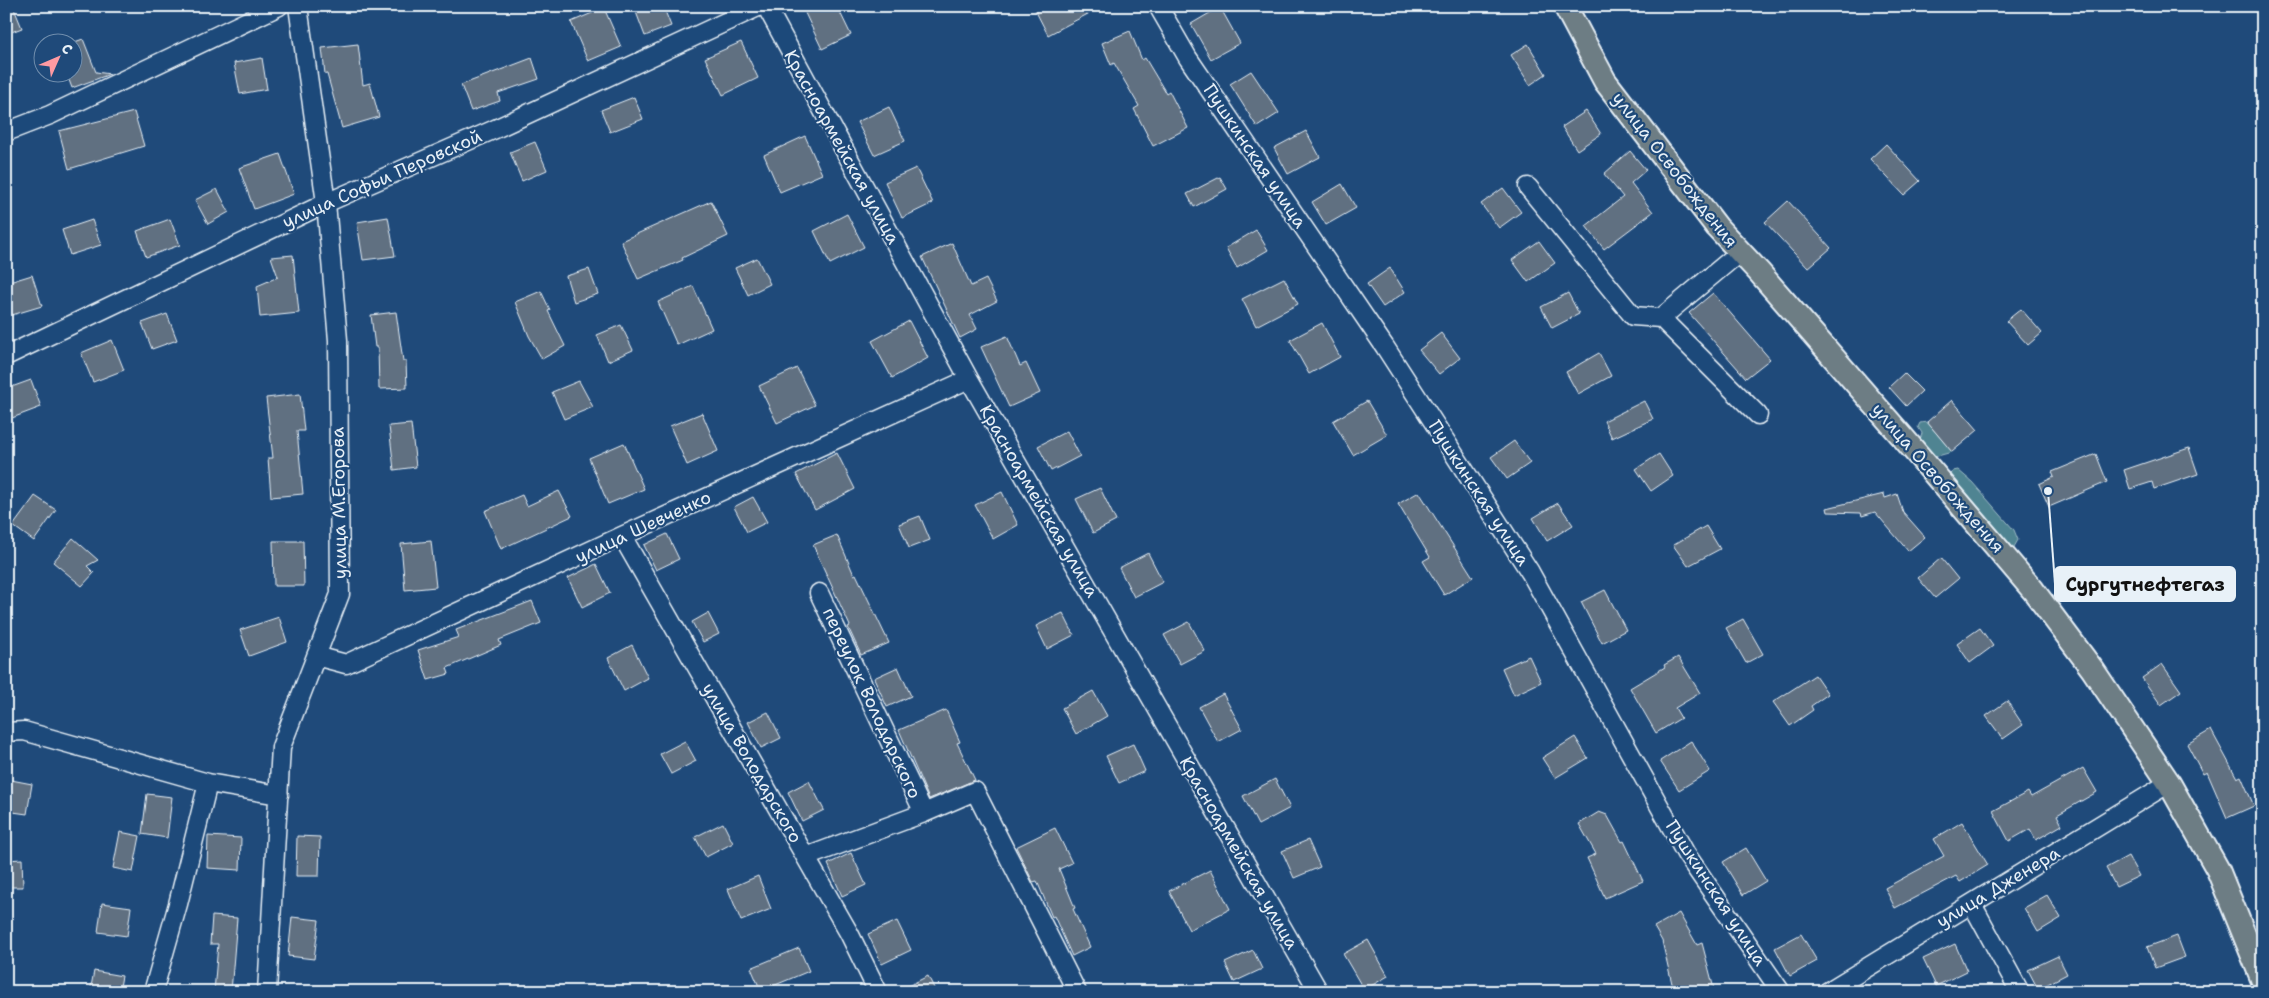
<svg xmlns="http://www.w3.org/2000/svg" width="2269" height="998" font-family="'Shantell Sans',sans-serif">
  <rect width="100%" height="100%" fill="#1f4a7a"/>
  <filter id="ink" filterUnits="userSpaceOnUse"><feTurbulence type="fractalNoise" baseFrequency=".02" numOctaves="2"/><feDisplacementMap in="SourceGraphic" scale="10" xChannelSelector="R" yChannelSelector="G"/><feConvolveMatrix kernelMatrix="1 2 1 2 8 2 1 2 1" color-interpolation-filters="sRGB"/></filter>
  <g filter="url(#ink)">
    <path fill="#4f8492" stroke="#9cbac5" d="M1927,422l25,30 -18,5 -16,-19 3,-1 1,-4 -4,-6 2,-4z
      M1958,470l14,12 42,48 4,10 -4,7 -7,-2 -58,-67 4,-7z"/>
    <path fill="#617081" stroke="#e8f1f8" d="M6,6h7l9,22 -16,6z
      M651,6h12l8,20 -26,10 -9,-24z
      M821,6h16l14,29 -29,14 -17,-36z
      M1033,6h70l-55,29z
      M1220,7l20,36 -29,16 -20,-35z
      M604,8l17,39 -33,14 -17,-39z
      M1130,31l12,29 3,-2 21,35 3,-2 19,37 -35,18 -19,-37 5,-3 -25,-43 -3,2 -9,-22z
      M83,39l13,33 14,2 -38,14 -6,-16h6v-29z
      M741,42l17,36 -35,17 -18,-37z
      M358,44l5,41 7,-2 9,34 -37,11 -15,-54h-2l-3,-26z
      M1528,44l18,30 -16,11 -19,-30z
      M262,58l5,31 -27,5 -6,-31z
      M532,58l7,21 -41,14 2,8 -29,10 -10,-26z
      M1251,71l28,42 -22,14 -27,-43z
      M634,97l9,22 -33,13 -9,-22z
      M889,107l16,34 -31,14 -17,-33z
      M1586,111l15,23 -24,16 -15,-23z
      M134,112l10,34 -75,23 -10,-38z
      M1306,131l14,26 -32,17 -14,-26z
      M805,136l17,38 -42,18 -16,-37z
      M535,142l12,28 -25,11 -12,-29z
      M1886,144l34,37 -16,14 -34,-36z
      M1630,151l16,19 -15,13 22,29 -49,37 -18,-23 37,-29 -19,-23z
      M280,154l14,40 -40,15 -15,-41z
      M916,168l17,35 -31,15 -17,-36z
      M1220,177l7,12 -33,18 -7,-13z
      M1342,184l14,24 -30,17 -14,-23z
      M1503,188l18,24 -22,16 -18,-24z
      M217,189l12,23 -21,12 -13,-24z
      M711,201l17,35 -46,22 1,2 -45,19 -17,-38z
      M1788,201l43,47 -23,20 -43,-46z
      M847,214l17,33 -34,17 -16,-33z
      M388,217l7,39 -32,4 -6,-38z
      M170,219l10,26 -34,12 -9,-26z
      M92,220l9,25 -31,10 -8,-25z
      M1256,230l12,20 -31,18 -11,-20z
      M1539,241l16,22 -27,19 -16,-22z
      M952,243l19,43 15,-7 11,22 -27,14 7,14 -17,9 -38,-81z
      M293,255l6,58 -39,4 -3,-31 21,-9 -7,-20z
      M757,258l13,26 -22,11 -13,-27z
      M1390,268l15,24 -22,15 -16,-23z
      M589,269l9,25 -24,8 -8,-26z
      M32,275l10,31 -30,9 -6,-19v-13z
      M1284,278l14,26 -42,22 -14,-27z
      M693,286l19,43 -35,16 -19,-43z
      M541,291l9,19 -2,1 17,35 -23,13 -13,-23 -14,-34z
      M1568,293l11,21 -27,14 -11,-21z
      M1713,293l57,66 -24,19 -57,-65z
      M2021,309l21,24 -14,12 -22,-24z
      M396,312l7,49h3l1,27 -28,1 -1,-42h-3l-4,-32z
      M167,314l10,26 -25,9 -10,-26z
      M909,321l19,37 -36,20 -20,-37z
      M1322,323l18,34 -31,17 -19,-34z
      M621,325l12,25 -25,11 -11,-26z
      M1441,333l19,25 -21,16 -20,-24z
      M1007,336l13,30 6,-3 14,30 -31,14 -28,-60z
      M112,340l12,30 -31,12 -12,-29z
      M1599,353l12,23 -33,18 -12,-22z
      M797,368l18,37 -38,18 -18,-37z
      M1904,373l18,18 -16,15 -17,-19z
      M31,380l10,27 -29,11 -6,-15v-14z
      M579,381l14,26 -29,12 -12,-27z
      M300,394l4,37h-7l6,63 -32,3 -3,-39h5l-7,-60z
      M1952,400l26,30 -26,22 -25,-30z
      M1367,401l20,34 -34,20 -20,-34z
      M1644,401l9,18 -41,19 -8,-17z
      M702,413l16,38 -31,14 -17,-39z
      M411,424l5,43 -22,3 -5,-44z
      M1067,431l13,25 -29,15 -13,-25z
      M1514,441l16,22 -23,16 -16,-22z
      M624,443l20,46 -36,15 -19,-46z
      M2189,448l9,26 -44,15 -2,-7 -22,7 -6,-19z
      M837,453l18,36 -40,21 -19,-36z
      M1659,454l14,22 -22,15 -15,-22z
      M2096,454l11,28 -58,25 -10,-23 15,-7 -2,-5z
      M1100,488l16,33 -23,12 -17,-34z
      M559,491l13,25 -71,33 -16,-38 37,-16 5,11z
      M1002,492l16,33 -25,14 -18,-34z
      M1419,492l54,85 -29,18 -21,-34 7,-4 -32,-53z
      M1884,494l1,4 12,-4 6,18 22,25 -17,14 -33,-39 -13,4 -1,-3 -33,-1 -1,-4z
      M35,496l21,14 -22,31 -21,-15z
      M753,497l14,25 -20,10 -13,-25z
      M1558,503l15,22 -26,16 -14,-23z
      M920,516l10,24 -21,8 -10,-24z
      M1706,526l14,23 -32,17 -15,-21z
      M667,534l12,25 -23,11 -12,-25z
      M837,535l17,40 2,-1 33,69 -28,12 -13,-28 2,-1 -37,-81z
      M73,538l25,22 -11,6 7,7 -12,13 -29,-24z
      M273,541h30l1,45h-30z
      M431,541l5,46 -31,3 -4,-46z
      M1148,553l15,29 -29,15 -15,-29z
      M1941,558l17,21 -23,19 -17,-20z
      M596,564l14,29 -28,14 -14,-29z
      M1605,590l21,40 -24,13 -21,-41z
      M532,601l9,22 -42,17 2,5 -54,23 2,6 -21,6 -10,-30 41,-13 -3,-7z
      M708,613l11,21 -16,8 -11,-20z
      M1063,613l11,22 -27,14 -11,-23z
      M279,617l8,25 -38,14 -9,-26z
      M1743,619l20,35 -17,9 -20,-35z
      M1189,622l16,29 -25,13 -16,-29z
      M1980,628l13,18 -23,17 -13,-19z
      M632,645l16,33 -24,13 -16,-33z
      M1529,656l12,26 -27,13 -12,-27z
      M1678,657l22,36 -25,15 6,10 -25,15 -26,-45 35,-21 -1,-2z
      M2162,664l19,27 -20,14 -19,-27z
      M898,667l13,29 -24,11 -13,-29z
      M1815,675l13,19 -17,12 2,4 -23,16 -17,-24z
      M1093,691l14,25 -31,18 -14,-26z
      M1223,694l19,35 -24,13 -19,-35z
      M2007,701l16,24 -20,14 -17,-23z
      M946,710l14,32 -3,1 18,37 -46,19 -30,-69z
      M768,712l13,26 -20,10 -13,-26z
      M2211,730l26,48 4,-2 13,30 -27,12 -20,-46 -4,2 -16,-30z
      M1575,737l13,21 -33,20 -13,-20z
      M685,741l11,20 -25,13 -11,-20z
      M1691,741l19,30 -31,19 -19,-29z
      M1133,744l12,27 -26,12 -13,-27z
      M2083,768l14,24 -40,23 5,10 -26,15 -6,-11 -21,12 -16,-30 35,-19 3,5z
      M6,779l26,5 -5,30 -21,-3z
      M1275,779l15,29 -32,17 -15,-29z
      M809,781l15,29 -22,11 -14,-29z
      M147,794l25,3 -5,41 -25,-4z
      M1599,812l8,3 15,27 2,-1 19,40 -38,17 -18,-40 9,-4 -17,-30z
      M1962,822l26,43 -28,17 -4,-6 -61,32 -10,-20 59,-32 -10,-17z
      M723,823l10,20 -27,14 -11,-20z
      M1055,828l17,35 -13,6 16,39 -2,1 17,38 -18,9 -18,-40 -2,1 -15,-36 -4,1 -17,-35z
      M120,832l20,4 -7,36 -20,-4z
      M208,836l33,2 -1,32 -33,-2z
      M297,836l23,1 -1,39h-23z
      M1308,840l12,27 -26,11 -12,-27z
      M1746,848l20,33 -23,14 -20,-33z
      M851,853l15,32 -24,11 -14,-32z
      M2128,856l11,20 -23,11 -10,-19z
      M22,859l1,28h-17v-27z
      M1210,870l20,39 -41,21 -20,-39z
      M758,876l13,33 -30,12 -13,-32z
      M2047,895l14,23 -23,14 -14,-24z
      M102,903l29,4 -4,29 -29,-4z
      M1679,913l18,32 5,-2 12,46 -10,3h-30l-12,-51 -8,-14z
      M212,916l25,2 -6,74h-17l4,-48h-8z
      M292,917l27,3 -5,39 -26,-3z
      M897,921l14,29 -29,14 -14,-30z
      M1801,934l16,27 -27,15 -15,-28z
      M2177,936l8,21 -30,11 -8,-21z
      M1368,940l20,36 -24,14 -21,-36z
      M1955,944l12,27 -31,15 -13,-27z
      M799,948l10,23 -48,20 -10,-23z
      M1253,950l9,19 -28,13 -9,-19z
      M2058,956l9,18 -29,15 -10,-19z
      M94,971l28,5 -3,16h-29z
      M928,976l8,16h-40z"/>
    <g fill="none" stroke-linecap="round" stroke-linejoin="round">
      <g stroke="#e8f1f8" stroke-width="21">
        <path id="minor" d="M766,6l203,373 350,613
          M1158,6l30,52 197,289 145,225 156,282 95,138
          M6,132l44,-17 229,-109
          M1528,187l105,129 28,2 79,-66
          M1661,318l97,97
          M6,356l320,-153 167,-73 267,-124
          M622,536l227,397 29,59
          M819,593l105,220 51,-22 102,201
          M316,656l30,8 276,-128 347,-157
          M6,732l18,-1 184,52 71,12
          M806,857l118,-44
          M1972,904l48,88
          M153,992l25,-88 30,-121
          M267,992l14,-245 59,-153 -2,-254 -12,-137 -28,-197
          M1827,992l342,-209"/>
      </g>
      <g stroke="#e8f1f8" stroke-width="26">
        <path id="major" d="M1565,6l40,75 112,146 42,45 142,163 132,155 60,80 76,113 49,87 45,111"/>
      </g>
      <use href="#minor" stroke="#1f4a7a" stroke-width="18"/>
      <use href="#major" stroke="#6d7d84" stroke-width="22"/>
    </g>
  </g>
  <g text-anchor="middle" dominant-baseline="central" stroke-width="4.5" stroke-linejoin="round" paint-order="stroke">
    <g font-size="18" fill="#e8f1f8" stroke="#1f4a7a">
      <text transform="translate(842 147) rotate(61)">Красноармейская улица</text>
      <text transform="translate(1255 156) rotate(56)">Пушкинская улица</text>
      <text transform="translate(1675 170) rotate(52)">улица Освобождения</text>
      <text transform="translate(382 179) rotate(-24)">улица Софьи Перовской</text>
      <text transform="translate(1938 478) rotate(49)">улица Освобождения</text>
      <text transform="translate(1479 493) rotate(57)">Пушкинская улица</text>
      <text transform="translate(1039 501) rotate(60)">Красноармейская улица</text>
      <text transform="translate(339 503) rotate(-91)">улица М.Егорова</text>
      <text transform="translate(643 527) rotate(-25)">улица Шевченко</text>
      <text transform="translate(872 703) rotate(65)">переулок Володарского</text>
      <text transform="translate(752 763) rotate(60)">улица Володарского</text>
      <text transform="translate(1239 853) rotate(60)">Красноармейская улица</text>
      <text transform="translate(1998 887) rotate(-31)">улица Дженера</text>
      <text transform="translate(1716 893) rotate(57)">Пушкинская улица</text>
    </g>
  </g>
  <path fill="none" stroke="#e8f1f8" stroke-width="2" d="M2048 491L2055 584"/>
  <circle fill="#e8f1f8" stroke="#1f4a7a" stroke-width="2" cx="2048" cy="491" r="5"/>
  <rect fill="#e8f1f8" stroke="#e8f1f8" stroke-width="2" x="2055" y="567" width="180" height="34" rx="5"/>
  <g font-size="19" text-anchor="middle" font-weight="bold" fill="#111">
    <text x="2145" y="591">Сургутнефтегаз</text>
  </g>
  <rect width="2269" height="998" fill="none" stroke="#1f4a7a" stroke-width="25"/>
  <rect x="12" y="12" width="2244" height="973" fill="none" stroke="#e8f1f8" stroke-width="2" filter="url(#ink)"/>
  <g transform="translate(58 58) rotate(45)"><circle r="24" fill="#1f4a7a" stroke="#6f8dac"/>
  <path d="M0-4L9 19L0 12L-9 19Z" fill="#ff9aa2"/>
  <text y="-8" font-size="14" font-weight="bold" text-anchor="middle" fill="#e8f1f8">С</text>
  </g>
</svg>
